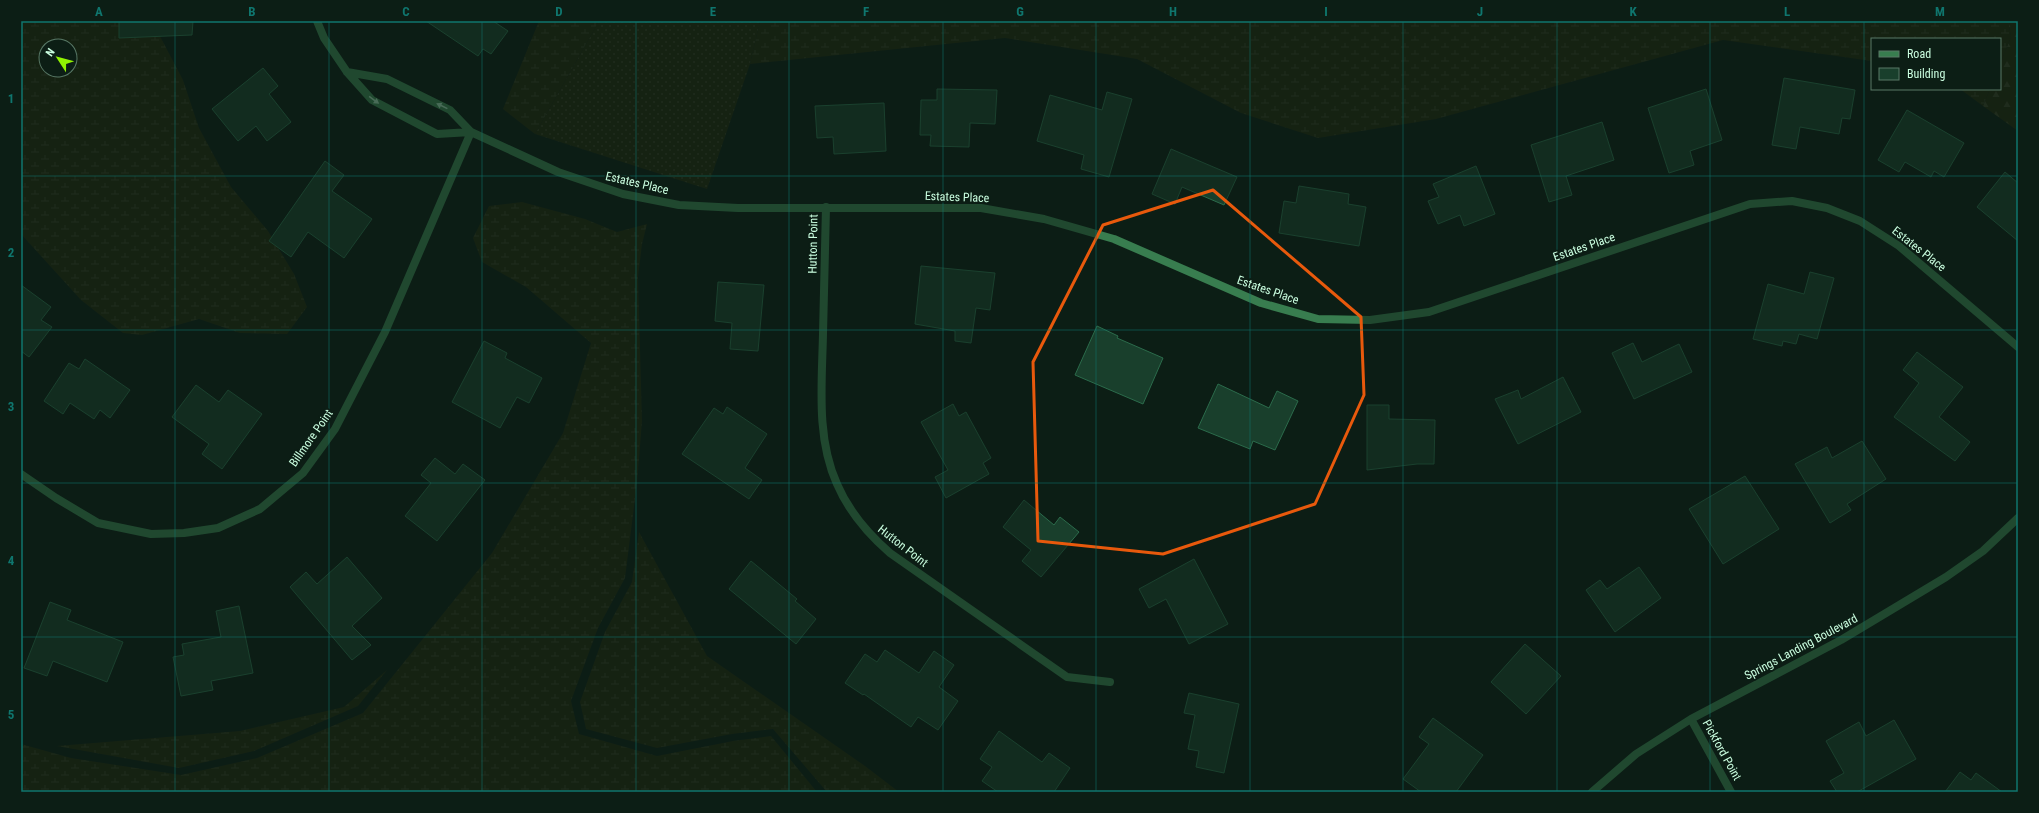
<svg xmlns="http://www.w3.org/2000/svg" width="2039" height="813" font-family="'Roboto Condensed',sans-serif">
  <defs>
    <pattern id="grass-dots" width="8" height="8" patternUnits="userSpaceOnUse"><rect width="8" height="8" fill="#21280f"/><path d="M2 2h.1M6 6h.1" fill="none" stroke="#363e26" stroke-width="1.8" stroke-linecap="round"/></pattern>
    <pattern id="forest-firs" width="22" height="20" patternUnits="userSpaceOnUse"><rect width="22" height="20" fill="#21280f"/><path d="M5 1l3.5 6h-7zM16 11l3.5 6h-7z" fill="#363e26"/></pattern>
    <pattern id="wetland-marsh" width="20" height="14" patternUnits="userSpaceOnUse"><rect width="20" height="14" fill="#21280f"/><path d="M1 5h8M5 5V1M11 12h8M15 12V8" fill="none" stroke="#363e26"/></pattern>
  </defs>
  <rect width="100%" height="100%" fill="#0c1e15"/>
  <path fill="url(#grass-dots)" d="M599,21h161l-10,43 -43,125 -172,-55z"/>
  <path fill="url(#forest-firs)" d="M2008,21h10v110l-35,-25 7,-17h10v-25l11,-27z"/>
  <path fill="url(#wetland-marsh)" fill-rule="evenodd" d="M21,21h131l31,59 16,48 32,59 37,44 26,43 13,33 -20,27 -47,-1 -41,-14 -57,16 -19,-2 -42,-33 -60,-66zM46,46h24v24h-24z
    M539,21h60l-64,113 -32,-25z
    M760,21h1248l3,16 -11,27v-25h-128v22l-149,-21 -287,79 -118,19 -77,-25 -104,-54 -132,-21 -255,26z
    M1960,89h30l-7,17z
    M522,202l63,17 32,13 30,-8 -5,20 -4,33 4,144 -5,62 -12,95 -27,50 -27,73 8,33 78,22 76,-15 38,-5 46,56h-796v-48l50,14 110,17 76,-17 106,-45 129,-160 71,-120 28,-90 -65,-56 -44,-25 -9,-24 16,-32z
    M639,532l68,124 158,110 34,26h-72l-54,-63 -41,5 -75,14 -71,-19 -6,-27 25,-70 27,-50z
    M387,670l-29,36 -104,45 -75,17 -122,-22 183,-15 104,-24z"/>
  <path fill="#193f2c" stroke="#2b6b4b" d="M119,21h74l-1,14 -73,3z
    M426,21h67l15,10 -17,23 -8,-5 -5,7z
    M263,68l15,18 -9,8 22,28 -24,19 -11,-15 -18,15 -26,-32z
    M1784,78l71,12 -5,29 -8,-1 -3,16 -39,-7 -4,22 -24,-4z
    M937,89l60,1 -2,34 -25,-1 -1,24 -39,-1 1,-11h-11l1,-35h16z
    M1706,89l16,51 -32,11 4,14 -25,8 -21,-65z
    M1107,92l25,7 -23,78 -28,-8 3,-14 -47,-14 13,-46 52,15z
    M884,103l2,48 -52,3 -1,-17 -16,1 -2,-32z
    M1907,110l57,33 -20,34 -10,-6 -3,6 -26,-15 -6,10 -21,-12z
    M1602,122l12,38 -48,16 6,19 -23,7 -18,-57z
    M1171,149l66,28 -13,28 -42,-18 -7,17 -23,-10z
    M325,161l19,14 -12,16 40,28 -28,39 -36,-26 -17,25 -22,-16z
    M1476,166l19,48 -31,12 -4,-11 -22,9 -10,-23 11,-4 -6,-13z
    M2005,172l13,11v58l-41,-34z
    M1299,186l50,8 -1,10 18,3 -7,39 -80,-13 5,-32 12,2z
    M921,266l74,7 -5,37 -14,-2 -5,35 -16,-2v-10l-40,-7z
    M1810,272l24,6 -17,61 -18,-5 -3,10 -13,-3 -1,5 -29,-7 15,-55 36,10z
    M718,282l46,3 -6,66 -28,-2 2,-26 -17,-2z
    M21,285l30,22 -10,13 11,7 -23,30 -8,-6z
    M1097,326l21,10 -1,2 46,20 -20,46 -68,-29z
    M484,341l23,12 -2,5 37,20 -13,25 -12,-6 -17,31 -48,-26z
    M1633,343l9,19 37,-18 13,28 -58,27 -22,-46z
    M1917,352l46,35 -24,30 31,25 -15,19 -61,-44 25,-34 -16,-13z
    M85,359l45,31 -20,28 -10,-8 -6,9 -24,-16 -7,11 -19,-13 25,-38 10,6z
    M1563,377l18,35 -63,32 -23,-45 23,-9 3,9z
    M1218,384l51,24 8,-17 21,10 -23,49 -22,-9 -3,8 -52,-21z
    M196,385l23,17 9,-12 34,24 -40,55 -20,-15 7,-10 -37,-27z
    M953,404l6,12 7,-4 25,46 -8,5 6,11 -43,24 -11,-21 13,-7 -27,-48z
    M1367,405h22v14l46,1 -1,44h-17l-50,6z
    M727,407l40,27 -22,34 17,12 -13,19 -67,-45 32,-46 9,6z
    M1862,441l24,38 -39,25 4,6 -21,13 -35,-59 32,-17 5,11z
    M435,458l20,16 8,-10 22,16 -48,61 -32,-25 26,-33 -10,-8z
    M1745,476l34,53 -56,35 -34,-55z
    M1024,500l30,25 6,-8 19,15 -38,45 -19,-16 9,-11 -28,-23z
    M347,557l35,41 -30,28 19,19 -19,15 -62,-73 16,-15 11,12z
    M1194,559l34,65 -39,20 -23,-45 -17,9 -10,-19z
    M751,561l46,38 -2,2 21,18 -20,25 -67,-55z
    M1639,567l22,31 -46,34 -29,-42 14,-10 7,9z
    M50,602l21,8 -4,10 56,22 -16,40 -54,-21 -6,15 -23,-8z
    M239,606l14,67 -42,8 2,9 -32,6 -8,-39 11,-2 -2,-11 39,-7 -5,-26z
    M1525,644l36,32 -35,38 -35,-32z
    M885,650l34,23 15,-22 20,14 -15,22 19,14 -20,29 -20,-13 -7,10 -47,-33 -1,1 -18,-12 20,-29 12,8z
    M1189,693l50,11 -15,69 -28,-6 3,-16 -11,-2 7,-34 -11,-2z
    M1433,718l50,37 -27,37h-35l-18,-13 26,-35 -10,-7z
    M1894,720l22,39 -59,33h-20l-7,-11 14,-8 -18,-32 33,-19 7,14z
    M999,731l43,31 7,-9 21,15 -16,24h-56l-16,-11 10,-14 -12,-8z
    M1960,772l11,8 5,-7 26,19h-57z"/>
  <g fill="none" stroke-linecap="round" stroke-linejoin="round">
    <path stroke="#387d4f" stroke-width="8" d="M317,21l7,17 23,34 25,28 65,34 34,-2
      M347,72l40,7 63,31 21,22 87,40 65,22 56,11 59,3h243l63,11 70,20 147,64 57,16 52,1 59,-8 321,-108 42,-3 35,7 33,13 39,25 119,101
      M826,207c-1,43 -2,85 -3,127 -1,49 -7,104 14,150 12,28 30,49 53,69l177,124 43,5
      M21,474l35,24 42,25 53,11 33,-1 34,-5 42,-19 43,-36 32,-44 50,-97 86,-200
      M1691,719l40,73
      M1592,792l44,-38 55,-35 150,-79 105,-63 37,-26 35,-33"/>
  </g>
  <defs><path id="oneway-solid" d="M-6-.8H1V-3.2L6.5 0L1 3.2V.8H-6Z"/></defs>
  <g fill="#90caa6">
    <use href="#oneway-solid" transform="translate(374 100) rotate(36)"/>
    <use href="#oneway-solid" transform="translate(442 106) rotate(-154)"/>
  </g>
  <path d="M0 0H2039V813H0ZM1213,190l148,127 3,78 -49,109 -152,50 -125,-13 -5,-179 70,-137z" fill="#0c1e15" fill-opacity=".55" fill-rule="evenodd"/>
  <path fill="none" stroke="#e8590c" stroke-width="3" stroke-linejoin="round" d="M1213,190l148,127 3,78 -49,109 -152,50 -125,-13 -5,-179 70,-137z"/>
  <path fill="none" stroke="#0f766e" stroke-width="1" stroke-opacity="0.55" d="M175,21v771M329,21v771M482,21v771M636,21v771M789,21v771M943,21v771M1096,21v771M1250,21v771M1403,21v771M1557,21v771M1710,21v771M1864,21v771M21,176h1997M21,330h1997M21,483h1997M21,637h1997"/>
  <g text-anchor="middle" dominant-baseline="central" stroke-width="3.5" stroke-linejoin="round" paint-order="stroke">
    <g font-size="12" fill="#cafee0" stroke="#0c1e15">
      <text transform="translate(637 183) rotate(13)">Estates Place</text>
      <text transform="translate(957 197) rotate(2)">Estates Place</text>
      <text transform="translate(813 244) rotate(-89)">Hutton Point</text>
      <text transform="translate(1584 247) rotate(-19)">Estates Place</text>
      <text transform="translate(1919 249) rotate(38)">Estates Place</text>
      <text transform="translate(1268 290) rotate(19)">Estates Place</text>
      <text transform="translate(311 438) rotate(-55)">Billmore Point</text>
      <text transform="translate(903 546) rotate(38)">Hutton Point</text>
      <text transform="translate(1801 647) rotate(-28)">Springs Landing Boulevard</text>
      <text transform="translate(1722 750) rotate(61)">Pickford Point</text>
    </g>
  </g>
  <rect width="2039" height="813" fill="none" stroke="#0c1e15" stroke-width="44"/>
  <rect x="1871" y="38" width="130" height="52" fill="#0c1e15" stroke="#587866"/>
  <rect x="1879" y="51" width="20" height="6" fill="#387d4f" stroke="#587866"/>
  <text x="1907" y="58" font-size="12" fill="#cafee0">Road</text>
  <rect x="1879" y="68" width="20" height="12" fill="#193f2c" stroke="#587866"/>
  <text x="1907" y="78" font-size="12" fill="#cafee0">Building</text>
  <g transform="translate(58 58) rotate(306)"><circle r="19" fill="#0c1e15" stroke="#587866"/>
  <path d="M0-3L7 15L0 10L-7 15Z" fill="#91f202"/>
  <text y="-6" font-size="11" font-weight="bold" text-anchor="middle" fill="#cafee0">N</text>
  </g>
  <rect x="22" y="22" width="1995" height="769" fill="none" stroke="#0f766e" stroke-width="1.5"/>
  <g font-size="13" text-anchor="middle" font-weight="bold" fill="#0f766e">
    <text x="99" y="16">A</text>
    <text x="252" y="16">B</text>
    <text x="406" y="16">C</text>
    <text x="559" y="16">D</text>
    <text x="713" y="16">E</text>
    <text x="866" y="16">F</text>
    <text x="1020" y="16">G</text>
    <text x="1173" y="16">H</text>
    <text x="1326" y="16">I</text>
    <text x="1480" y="16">J</text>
    <text x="1633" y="16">K</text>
    <text x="1787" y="16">L</text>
    <text x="1940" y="16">M</text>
    <text x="11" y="103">1</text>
    <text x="11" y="257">2</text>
    <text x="11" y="411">3</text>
    <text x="11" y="565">4</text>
    <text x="11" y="719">5</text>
  </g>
</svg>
